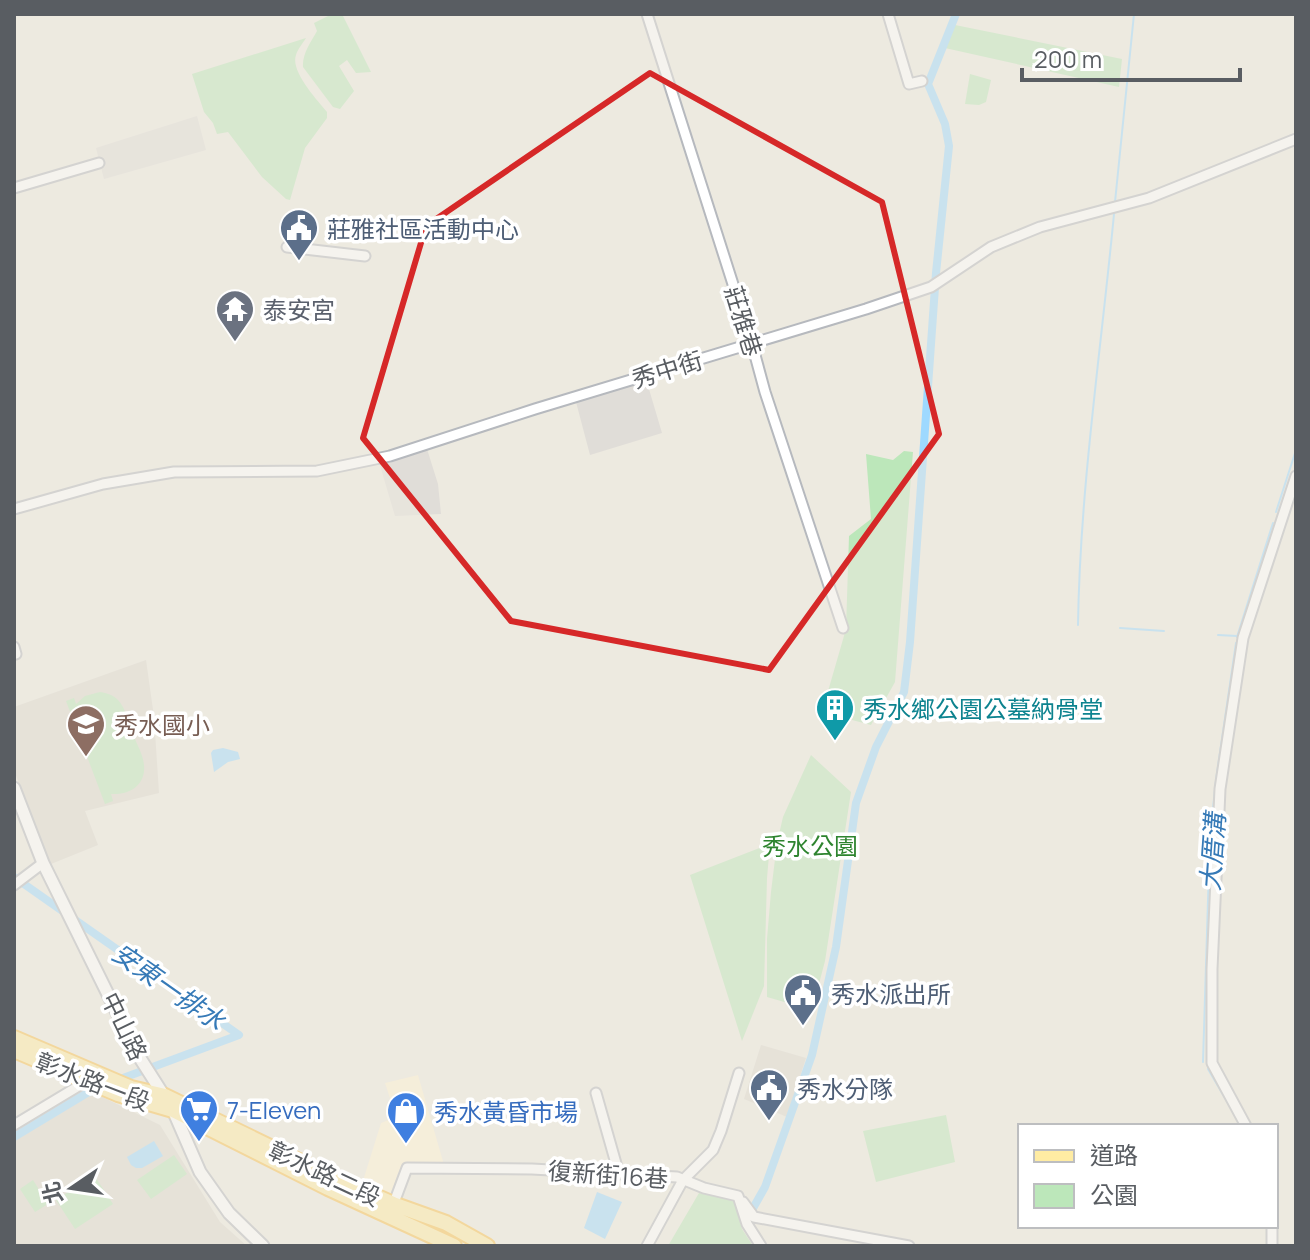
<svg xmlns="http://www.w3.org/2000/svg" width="1310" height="1260" font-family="Manrope,'Noto Sans TC',sans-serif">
  <rect width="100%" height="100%" fill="#edeae0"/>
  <path fill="#fff3d3" d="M418,1075l27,93 -32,2 -15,3 -9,28 -28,-14 20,-64 15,-6 -11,-34z"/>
  <path fill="#e0ddd8" d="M197,116l9,34 -102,29 -8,-31z
    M646,379l16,54 -72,22 -14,-53z
    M427,449l11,35 3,30 -46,2 -16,-54z"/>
  <path fill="#ddd9cf" d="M146,660l8,57 5,76 -74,18 13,34 -47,19 -13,-28 -24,-66v-63z
    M761,1045l45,13 -19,59 -43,-18z
    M94,1093l66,32 60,97 27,24h-233v-107z"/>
  <path fill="#bce7ba" d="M332,14h10l29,58 -15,1 -9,-13 -8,6 15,25 -14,18 -7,-2 -30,-40c-1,-13 8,-25 14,-36l-3,-8z
    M955,25l167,34 -3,28 -174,-39z
    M306,38c-3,5 -9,12 -10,17 -6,16 21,45 31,57v6l-22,30 -15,52 -4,-1 -24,-22 -34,-45 -11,2 -4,-11 -9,-11 -12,-38z
    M970,74l21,6 -5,22 -7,3 -14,-1z
    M904,451l9,1 -18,230 -24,43 -49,-13 24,-83 3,-93 22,-17 -5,-65 27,6z
    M100,692c7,1 13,3 18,8 8,9 11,23 15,35 4,9 10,20 11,30 2,21 -16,30 -33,29l2,7 -8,3 -39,-103 8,-3 2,6 9,-8z
    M811,755l40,37 -26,169 -13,49 -45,-13v-58l4,-47 6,-49 6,-26z
    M770,844l-3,34 -3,108 -22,55 -52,-166z
    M946,1115l9,47 -79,20 -13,-51z
    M174,1155l13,19 -36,25 -14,-19z
    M94,1175l19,29 -38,25 -19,-29z
    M33,1180l15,24 -13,8 -15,-23z
    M699,1193l31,6 5,4 7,26 11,17h-85z"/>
  <path fill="#9ed9ff" d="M223,748l15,4 2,7 -12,3 -14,10 -3,-19 2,-3z
    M154,1141l9,15 -21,12h-6l-5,-3 -4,-8z
    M597,1192l25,10 -17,37 -21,-11z"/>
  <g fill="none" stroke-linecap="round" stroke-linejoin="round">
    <path stroke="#9ed9ff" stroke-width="2" d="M1115,202l19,-188
      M1276,512l20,-62
      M1078,625c2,-137 23,-274 36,-411
      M1120,628l44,3
      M1218,635l19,1
      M1237,637l36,-114
      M1203,1062l7,-226 6,-56 20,-137
      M1208,1069l30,51"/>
    <path stroke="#9ed9ff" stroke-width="8" d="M14,877l225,158 -124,46
      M14,1137l73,-44 12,-5
      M752,1210l13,-23 47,-132 24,-108 20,-144 20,-56 28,-55 6,-50 26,-369 13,-127 -4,-22 -17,-40 28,-70"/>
    <g stroke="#b6b9be" stroke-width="13">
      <path id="minor" d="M647,14l105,330 13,48 78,236
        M888,14l21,70 13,-3
        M14,188l85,-25
        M287,247l78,9
        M14,509l89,-25 71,-12 143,-1 73,-15 145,-47 331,-100 65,-22 60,-40 49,-20 109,-29 147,-59
        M14,647l2,7
        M14,885l29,-22
        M596,1093l23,81
        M14,1125l73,-44
        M1246,1126l-34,-63v-94l8,-180 23,-151 53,-162
        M743,1202l11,15 155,29
        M392,1208l15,-40 125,1 145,8 27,11 34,8 9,28 14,22
        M1272,1226v20
        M647,1246l36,-66 30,-30 8,-19 18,-58"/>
    </g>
    <g stroke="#b6b9be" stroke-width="15">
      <path id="tertiary" d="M14,788l29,75 95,192 35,55 27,62 29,41 34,33"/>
    </g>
    <g stroke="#fac24d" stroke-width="18">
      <path id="primary" d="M14,1038l117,50 34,8 167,81 61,27 53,19 41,23
        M14,1050l104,44 55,16 155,78 126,58"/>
    </g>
    <use href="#minor" stroke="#fff" stroke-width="9"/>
    <use href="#tertiary" stroke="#fff" stroke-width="11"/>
    <use href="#primary" stroke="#ffeca3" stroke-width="14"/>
  </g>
  <path d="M0 0H1310V1260H0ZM650,73l232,129 57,232 -170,236 -258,-49 -148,-183 63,-212z" fill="#edeae0" fill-opacity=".55" fill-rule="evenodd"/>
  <path fill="none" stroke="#d62828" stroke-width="6" stroke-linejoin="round" d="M650,73l232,129 57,232 -170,236 -258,-49 -148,-183 63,-212z"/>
  <defs>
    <g id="civic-pin" transform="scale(2)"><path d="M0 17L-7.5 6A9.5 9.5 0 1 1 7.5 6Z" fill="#5c6f8a" stroke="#fff"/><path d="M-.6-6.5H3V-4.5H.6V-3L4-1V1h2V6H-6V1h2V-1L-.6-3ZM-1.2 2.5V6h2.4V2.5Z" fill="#fff"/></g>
    <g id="temple-pin" transform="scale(2)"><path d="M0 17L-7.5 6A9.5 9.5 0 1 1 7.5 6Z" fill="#6b7280" stroke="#fff"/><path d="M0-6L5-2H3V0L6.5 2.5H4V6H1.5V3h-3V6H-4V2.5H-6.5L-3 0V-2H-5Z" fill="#fff"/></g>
    <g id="building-pin" transform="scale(2)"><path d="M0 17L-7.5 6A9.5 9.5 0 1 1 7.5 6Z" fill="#0f9aa8" stroke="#fff"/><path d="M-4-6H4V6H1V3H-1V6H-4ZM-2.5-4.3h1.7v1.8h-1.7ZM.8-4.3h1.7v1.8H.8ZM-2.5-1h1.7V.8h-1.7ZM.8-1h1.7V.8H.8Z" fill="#fff"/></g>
    <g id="school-pin" transform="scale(2)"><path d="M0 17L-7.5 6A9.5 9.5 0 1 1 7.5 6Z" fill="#8d6e63" stroke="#fff"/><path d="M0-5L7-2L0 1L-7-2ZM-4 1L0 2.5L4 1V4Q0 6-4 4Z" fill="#fff"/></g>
    <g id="supermarket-pin" transform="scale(2)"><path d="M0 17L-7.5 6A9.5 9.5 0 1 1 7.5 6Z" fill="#3f7fe0" stroke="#fff"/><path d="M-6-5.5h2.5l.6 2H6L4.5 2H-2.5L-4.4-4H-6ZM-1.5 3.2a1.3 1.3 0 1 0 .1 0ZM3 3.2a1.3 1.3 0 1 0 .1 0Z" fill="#fff"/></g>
    <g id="shop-pin" transform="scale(2)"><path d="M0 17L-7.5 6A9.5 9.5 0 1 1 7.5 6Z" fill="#3f7fe0" stroke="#fff"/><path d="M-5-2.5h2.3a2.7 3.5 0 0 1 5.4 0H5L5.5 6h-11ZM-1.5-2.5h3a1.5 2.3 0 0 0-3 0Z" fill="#fff"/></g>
  </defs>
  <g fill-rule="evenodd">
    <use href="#civic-pin" x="299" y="228"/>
    <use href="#temple-pin" x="235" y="309"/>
    <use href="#building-pin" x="835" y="708"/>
    <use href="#school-pin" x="86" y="724"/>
    <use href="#civic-pin" x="803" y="993"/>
    <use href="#civic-pin" x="769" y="1088"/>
    <use href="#supermarket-pin" x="199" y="1109"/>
    <use href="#shop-pin" x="406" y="1111"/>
  </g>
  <g text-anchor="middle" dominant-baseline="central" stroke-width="7" stroke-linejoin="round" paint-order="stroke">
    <g font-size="24" fill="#4e5e75" stroke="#fff" text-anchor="start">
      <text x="327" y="228">莊雅社區活動中心</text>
      <text x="831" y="993">秀水派出所</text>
      <text x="797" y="1088">秀水分隊</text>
    </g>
    <g font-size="24" fill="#5b616d" stroke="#fff" text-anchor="start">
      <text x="263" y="309">泰安宮</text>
    </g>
    <g font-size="24" fill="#595d62" stroke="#fff">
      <text transform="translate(744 321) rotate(73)">莊雅巷</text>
      <text transform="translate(667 369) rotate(-17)">秀中街</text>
      <text transform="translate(125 1026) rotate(64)">中山路</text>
      <text transform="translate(93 1081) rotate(21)">彰水路一段</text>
      <text transform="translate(325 1173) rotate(25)">彰水路二段</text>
      <text transform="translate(608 1174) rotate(4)">復新街16巷</text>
    </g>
    <g font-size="24" fill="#0d838f" stroke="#fff" text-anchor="start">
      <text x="863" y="708">秀水鄉公園公墓納骨堂</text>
    </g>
    <g font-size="24" fill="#785e54" stroke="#fff" text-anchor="start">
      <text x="114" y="724">秀水國小</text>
    </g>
    <g font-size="24" fill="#2e842f" stroke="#fff">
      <text x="810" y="845">秀水公園</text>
    </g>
    <g font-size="24" fill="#366cbe" stroke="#fff" text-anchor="start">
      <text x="227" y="1109">7-Eleven</text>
      <text x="434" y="1111">秀水黃昏市場</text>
    </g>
    <g font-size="26" font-style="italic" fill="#367ab7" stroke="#fff">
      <text transform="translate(1212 852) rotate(-86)">大厝溝</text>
      <text transform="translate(169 986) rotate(35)">安東一排水</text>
    </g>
  </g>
  <rect width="1310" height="1260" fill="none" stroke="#595d62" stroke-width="32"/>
  <rect x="1018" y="1124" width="260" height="104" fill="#ffffff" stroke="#bdbec0" stroke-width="2"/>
  <rect x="1034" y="1150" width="40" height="12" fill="#ffeca3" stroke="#bdbec0" stroke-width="2"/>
  <text x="1090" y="1164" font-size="24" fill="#595d62">道路</text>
  <rect x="1034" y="1184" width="40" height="24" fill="#bce7ba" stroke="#bdbec0" stroke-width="2"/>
  <text x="1090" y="1204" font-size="24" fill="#595d62">公園</text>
  <g transform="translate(72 1188) rotate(257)" stroke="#ffffff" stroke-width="6" paint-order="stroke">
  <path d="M0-6L14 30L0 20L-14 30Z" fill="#595d62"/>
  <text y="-12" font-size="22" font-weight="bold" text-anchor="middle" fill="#595d62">北</text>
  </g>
  <path d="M1022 68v12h218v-12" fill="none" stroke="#595d62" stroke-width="4"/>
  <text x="1034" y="68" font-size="24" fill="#595d62" stroke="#ffffff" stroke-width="6" paint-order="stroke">200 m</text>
</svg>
